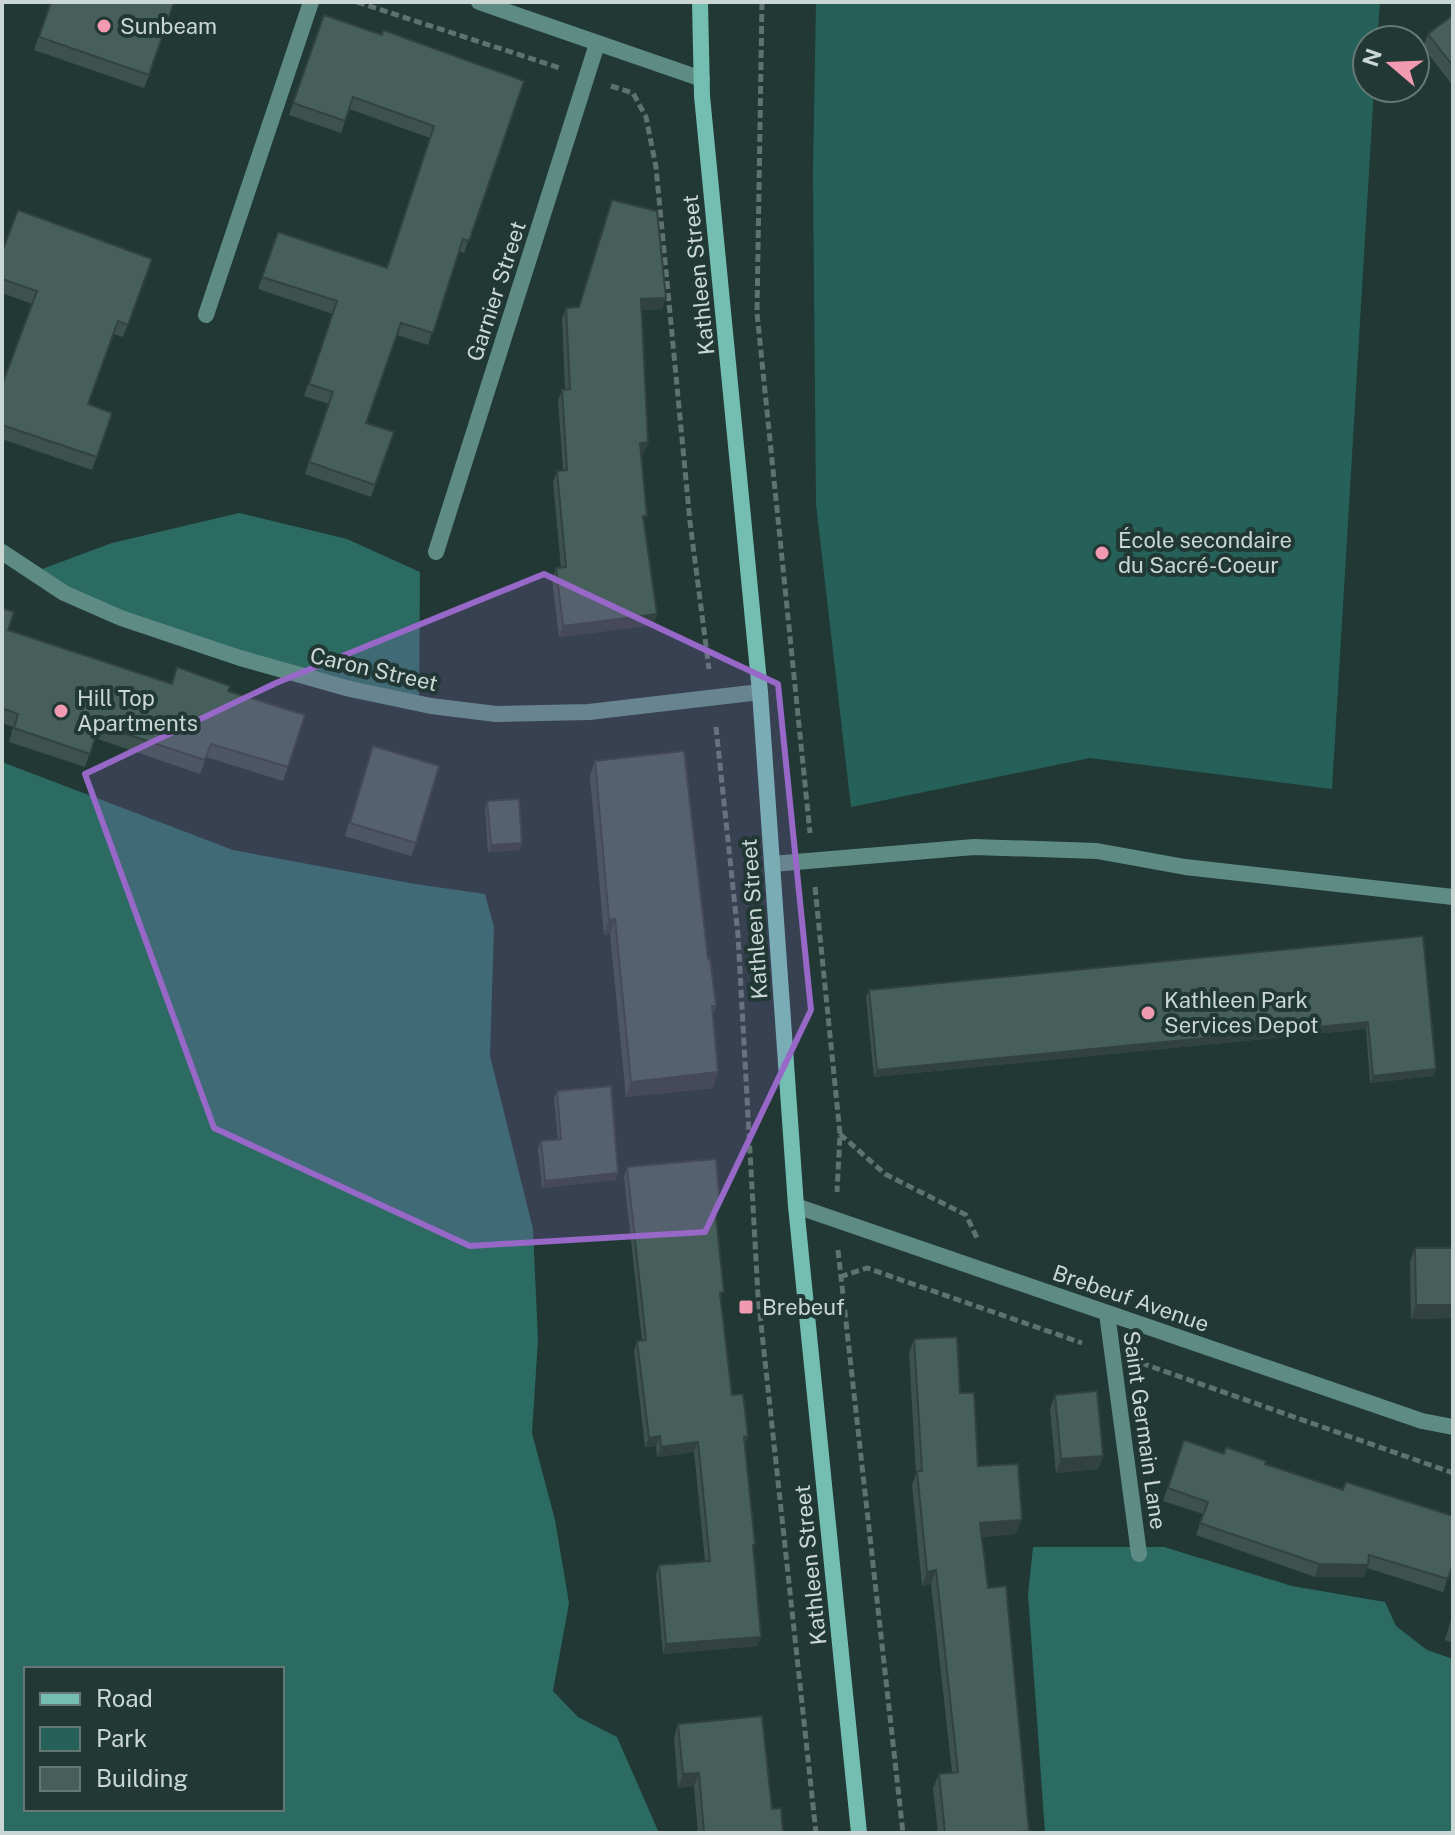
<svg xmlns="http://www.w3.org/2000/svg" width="1455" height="1835" font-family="'Public Sans',sans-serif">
  <rect width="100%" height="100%" fill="#213835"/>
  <path fill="#266159" d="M816,2h564l-3,38h-10v48h7l-42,701 -242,-31 -239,49 -35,-303 -3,-331z"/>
  <path fill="#2b6b62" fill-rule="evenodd" d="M239,513l108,26 73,33 -1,125 -66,-11 -231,-73 -55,-26 -25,-18 70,-26z
    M2,762l231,88 182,34 70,10 9,33 -4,129 43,173 5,111 -6,93 23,87 14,83 -16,88 25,26 39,20 42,96h-657zM26,1669h256v140h-256z
    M1033,1547h131l128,39 93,16 11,24 31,24 26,9v174h-408l-17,-239z"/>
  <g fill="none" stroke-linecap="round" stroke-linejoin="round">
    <path stroke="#5e726f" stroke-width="5" stroke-dasharray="8 4" stroke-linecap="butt" d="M357,2l203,66
      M762,2l-5,311 53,520
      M611,86l22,7 13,24 10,50 34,355 19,147
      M716,727l22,208 20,361 58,537
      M815,887l25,247 -3,58
      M840,1134l45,40 81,41 11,23
      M838,1250l65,583
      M840,1277l27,-9 215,75
      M1141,1363l312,110"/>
    <path stroke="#5e8b84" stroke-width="16" d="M206,315l105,-313
      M772,864l202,-17 123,4 88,16 268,30
      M1107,1313l32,241"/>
    <path stroke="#5e8b84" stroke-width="16" d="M479,2l223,77
      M2,552l62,41 57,25 119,40 110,31 81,17 65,8 93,-2 171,-20
      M436,552l161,-508
      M796,1206l626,215 31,6"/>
    <path stroke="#73bdb1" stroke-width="16" d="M700,2l2,94 58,596 36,514 63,627"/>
  </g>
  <path fill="#3d524e" d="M50,2l99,73 -5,13 -110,-38z
    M324,15l200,66 -60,172 -5,-2 -31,94 -31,-10 -31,88 28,9 -23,65 -66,-23 24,-70 -25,-8 29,-82 -75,-25 20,-57 109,36 43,-130 -81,-29 -8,24 -52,-18z
    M1453,15v71l-30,-39 5,-13z
    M2,252l150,7 -29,78 -9,-3 -26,70 24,9 -20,57 -90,-31v-54l30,-81 -30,-11z
    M566,308l96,1 -21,1 7,132 -4,11 -3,1 3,69 13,91 -4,11 -94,12 -7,-58 4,-11h5l-8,-86 4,-11 6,-1 -5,-69 4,-11h3l-3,-71z
    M2,608l6,22 163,54 57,7 60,76 -5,14 -77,-24 -6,17 -105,-36 -10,29 -76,-25 4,-15 -11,-4z
    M373,746l43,97 -5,13 -66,-20z
    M595,761l113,198 8,47 -3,8v74l-87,9 -16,-163 -6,1 -14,-159z
    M487,801l35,42 -2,7 -32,2 -3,-44z
    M1423,936l13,133 -3,7 -63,7 -4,-54 -492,48 -8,-80 3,-7z
    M557,1091l59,89 -74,8 -4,-40 3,-7 17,-1 -4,-42z
    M627,1167l90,50 4,84 11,94 16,41 -3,8 16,193 -4,9 -94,8 -7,-79 3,-10 46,-3 -11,-110 -37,5 -1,-11 -11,1 -11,-96 3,-10h5l-18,-164z
    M1415,1248h38v70l-42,1 -1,-57z
    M914,1339l46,54 18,73 38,68 -34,3 6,51 40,245h-90l-5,-45 6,-14 13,-2 -21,-188 -9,2 -10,-101 4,-11 -7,-121z
    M1055,1395l48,61 -5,13 -42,4 -6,-64z
    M1184,1440l40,14 41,10 188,99 -10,29 -76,-24 -3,9h-49l-119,-42 7,-21 -40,-13z
    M1453,1613v30l-8,-3z
    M678,1724l94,85 11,24h-85l-4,-47 -16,2 -4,-50z"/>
  <path fill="#324240" d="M666,298l-4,11 -25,1 4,-11z
    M648,442l-4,11 -8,1 4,-11z
    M657,614l-4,11 -94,12 4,-11z
    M522,843l-2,7 -32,2 3,-7z
    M615,919l-5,15 -6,1 5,-15z
    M1368,1022l-2,7 -492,48 3,-7z
    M1436,1069l-3,7 -63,7 3,-7z
    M718,1072l-5,16 -87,9 5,-15z
    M618,1173l-2,7 -74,8 3,-7z
    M1416,1305h37v13l-42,1z
    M660,1436l-4,10 -11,1 4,-9z
    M698,1442l-4,10 -37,5 4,-10z
    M1103,1456l-5,13 -42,4 5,-14z
    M1022,1520l-6,14 -41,3 5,-14z
    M1319,1564l49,1 -4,12h-49z
    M936,1570l-5,14 -9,2 5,-14z
    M761,1637l-4,9 -94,8 3,-10z
    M699,1773l-5,13 -16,2 5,-14z"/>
  <path fill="#475f5b" stroke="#324240" stroke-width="2" d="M51,2h123l-25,73 -110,-38z
    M324,15l58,20 1,-5 141,51 -55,160 -6,-2 -30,94 -32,-10 -35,100 28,9 -19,53 -66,-23 24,-70 -24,-8 28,-83 -75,-24 16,-45 109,36 47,-142 -81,-29 -8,24 -52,-18z
    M1453,15v51l-25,-32z
    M612,200l45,11 9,87 -25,1 7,143 -8,1 7,73h-4l14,98 -94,12 -7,-58 10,-1 -9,-96 10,-1 -5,-80 8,-1 -4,-81 13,-1z
    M18,210l134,49 -24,66 -10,-4 -30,83 24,9 -15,44 -95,-32v-40l35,-94 -35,-12v-27z
    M2,608l12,4 -6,18 164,54 5,-17 53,19 -2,5 77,24 -17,52 -77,-23 -6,16 -106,-35 -9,29 -76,-26 4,-14 -16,-6z
    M373,746l66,20 -23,77 -66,-20z
    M684,751l24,208 2,-1 6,48h-4l6,66 -87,10 -16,-163 -6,1 -14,-159z
    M519,799l3,44 -31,2 -4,-44z
    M1423,936l13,133 -63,7 -5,-54 -491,48 -8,-80z
    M611,1086l7,87 -73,8 -4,-40 20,-2 -4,-48z
    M716,1159l4,48 -5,1 9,84 -4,1 12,102 11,-1 5,42 -4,1 11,107 -2,1 8,92 -95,7 -7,-79 51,-4 -12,-119 -37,5 -1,-11 -11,2 -12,-97 9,-1 -19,-173z
    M1415,1248h38v57h-37z
    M957,1337l3,56h14l4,73 40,-2 4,56 -42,3 8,65 18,-2 23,245 -15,2h-69l-6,-59 19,-2 -22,-202 -9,2 -10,-101h5l-8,-132z
    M1097,1391l6,65 -42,3 -6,-64z
    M1184,1440l40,14 2,-7 40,14 -1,3 78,26 3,-8 107,34v47l-5,16 -79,-24 -1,10 -49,-1 -119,-41 8,-21 -40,-14z
    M762,1716l10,93 9,-1 2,25h-79l-5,-60 -16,1 -5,-50z"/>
  <path fill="#9768c7" fill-opacity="0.2" stroke="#9768c7" stroke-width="6" stroke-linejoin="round" d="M544,574l234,110 33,326 -106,222 -235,14 -256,-118 -129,-354 191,-91z"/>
  <g fill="#f19ab1" stroke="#213835" stroke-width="3">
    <circle cx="104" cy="26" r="8"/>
    <circle cx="1102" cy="553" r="8"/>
    <circle cx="61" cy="711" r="8"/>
    <circle cx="1148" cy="1013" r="8"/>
    <rect x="738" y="1299" width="16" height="16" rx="4"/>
  </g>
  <g text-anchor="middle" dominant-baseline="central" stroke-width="8" stroke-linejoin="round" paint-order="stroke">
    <g font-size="22" fill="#cad7d5" stroke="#213835" text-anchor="start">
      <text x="120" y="26">Sunbeam</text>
      <text x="1118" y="540">École secondaire<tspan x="1118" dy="25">du Sacré-Coeur</tspan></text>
      <text x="77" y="698">Hill Top<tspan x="77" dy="25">Apartments</tspan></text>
      <text x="1164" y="1000">Kathleen Park<tspan x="1164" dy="25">Services Depot</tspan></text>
      <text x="762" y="1307">Brebeuf</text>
    </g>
    <g font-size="22" fill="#cad7d5" stroke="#213835">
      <text transform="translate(698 275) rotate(-96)">Kathleen Street</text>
      <text transform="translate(496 291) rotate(-72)">Garnier Street</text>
      <text transform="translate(374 669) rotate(13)">Caron Street</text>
      <text transform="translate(754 919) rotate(-94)">Kathleen Street</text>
      <text transform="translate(1131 1298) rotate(19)">Brebeuf Avenue</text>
      <text transform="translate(1145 1430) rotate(82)">Saint Germain Lane</text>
      <text transform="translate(810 1565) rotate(-96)">Kathleen Street</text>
    </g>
  </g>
  <rect width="1455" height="1835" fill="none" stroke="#cad7d5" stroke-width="8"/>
  <rect x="24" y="1667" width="260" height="144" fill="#213835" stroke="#657875" stroke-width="2"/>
  <rect x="40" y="1693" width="40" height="12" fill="#73bdb1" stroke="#657875" stroke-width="2"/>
  <text x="96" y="1707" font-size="24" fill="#cad7d5">Road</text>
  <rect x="40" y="1727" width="40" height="24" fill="#266159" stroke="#657875" stroke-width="2"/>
  <text x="96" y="1747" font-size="24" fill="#cad7d5">Park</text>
  <rect x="40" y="1767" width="40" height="24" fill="#475f5b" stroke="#657875" stroke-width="2"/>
  <text x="96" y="1787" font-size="24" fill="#cad7d5">Building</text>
  <g transform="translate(1391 64) rotate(289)"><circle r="38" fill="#213835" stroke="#657875" stroke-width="2"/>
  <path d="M0-6L14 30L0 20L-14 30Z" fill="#f19ab1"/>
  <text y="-12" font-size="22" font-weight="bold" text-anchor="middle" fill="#cad7d5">N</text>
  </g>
</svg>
